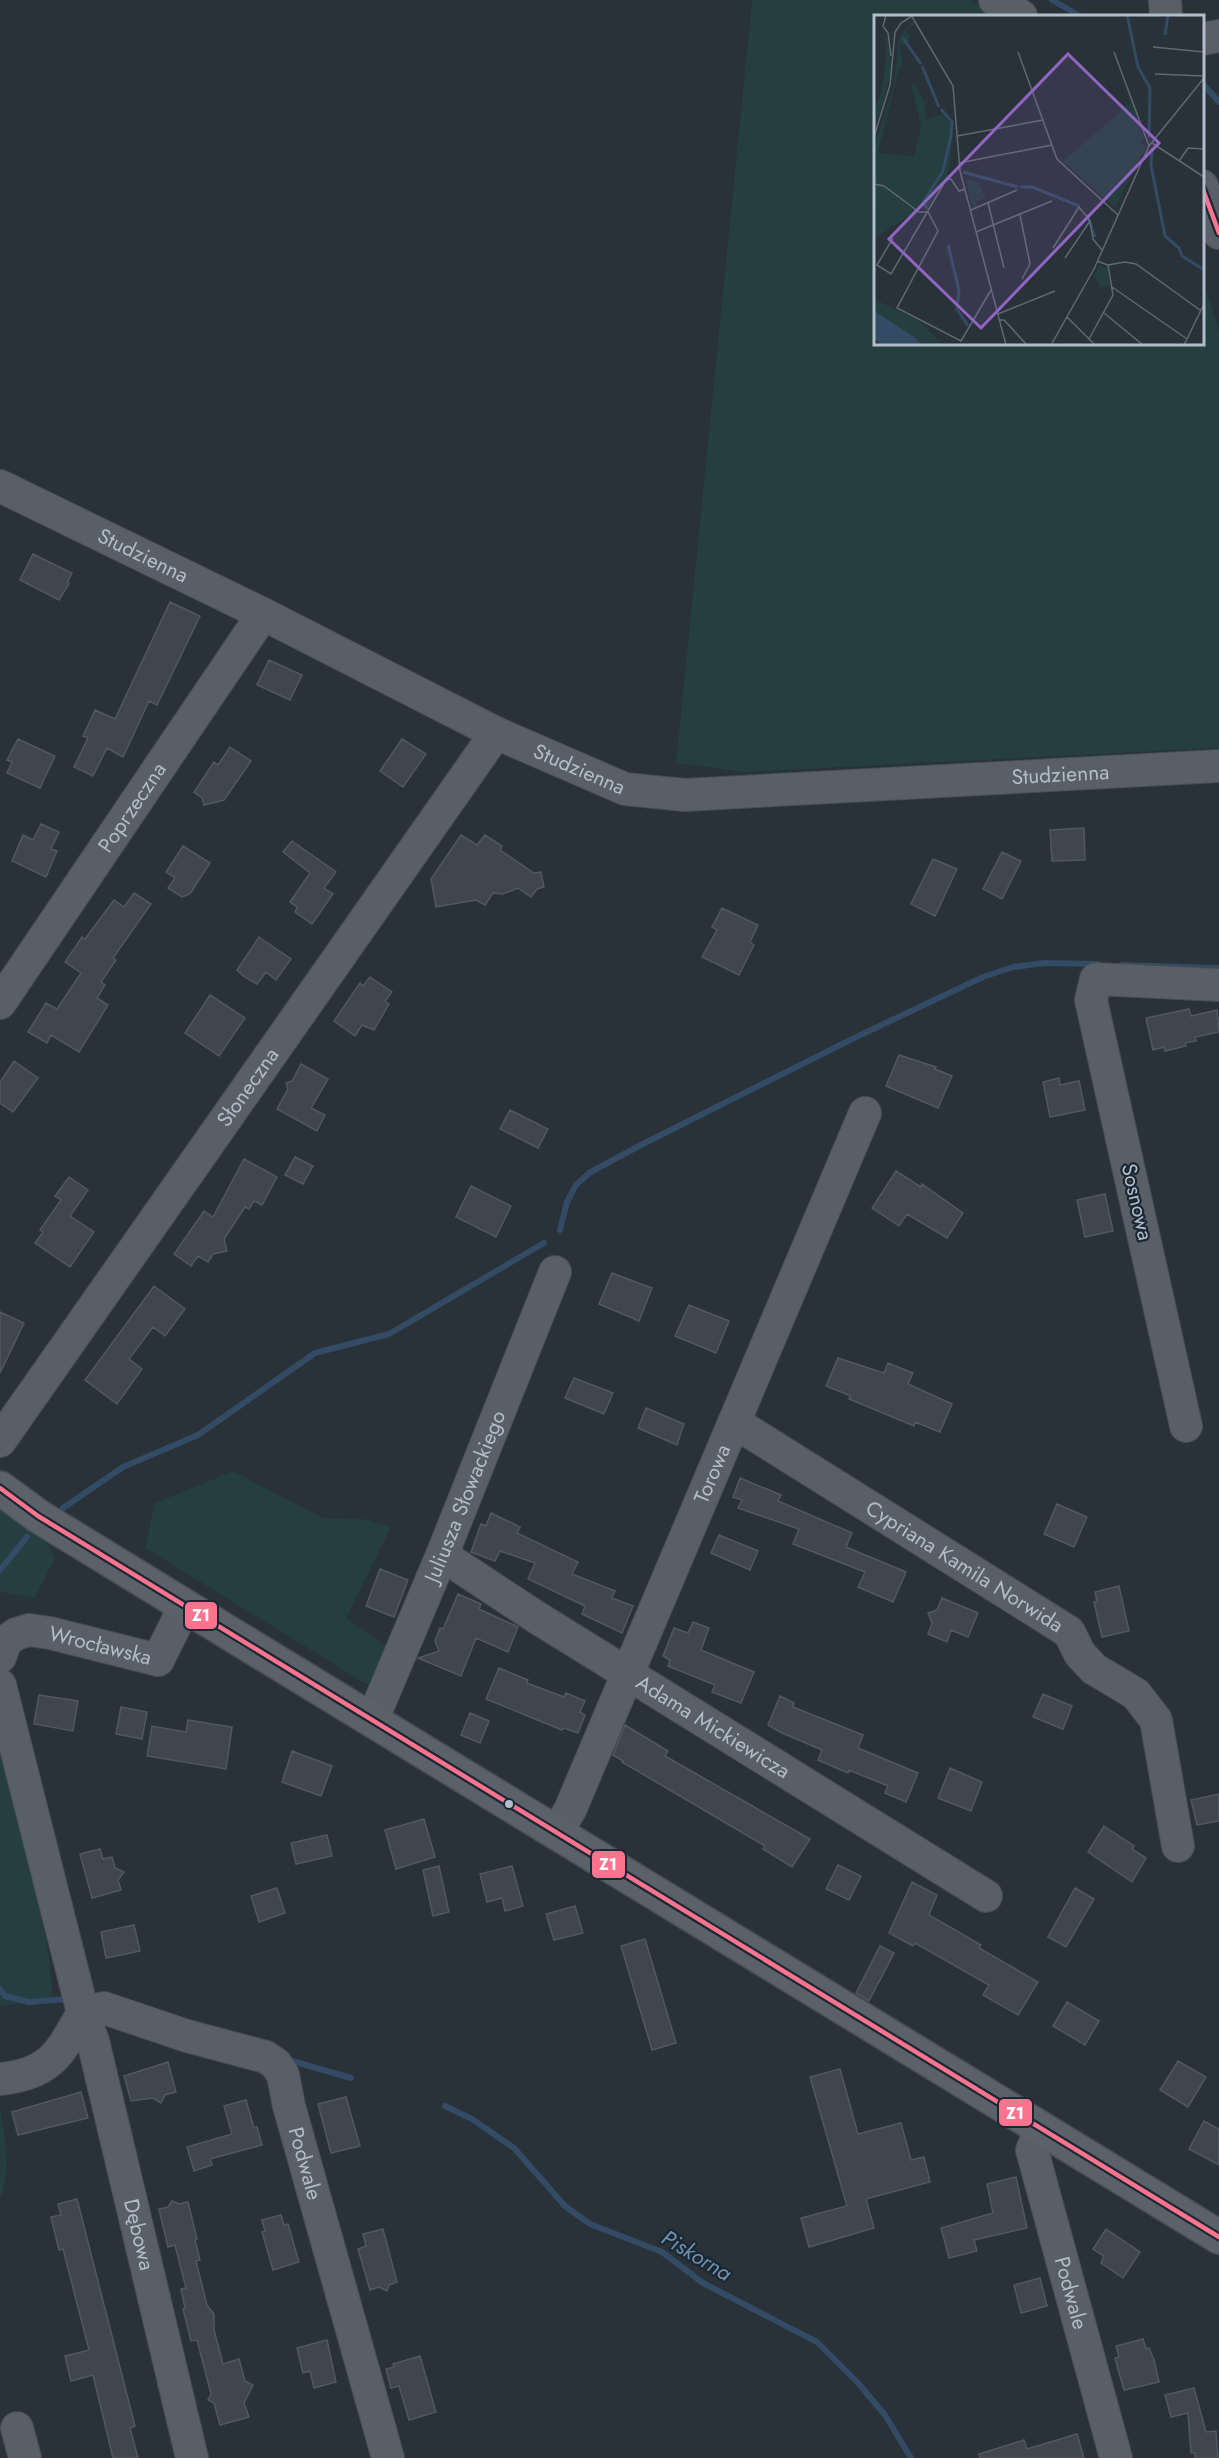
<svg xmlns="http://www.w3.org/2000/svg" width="1219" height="2458" font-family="Jost,sans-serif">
  <rect width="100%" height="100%" fill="#293139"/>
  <path fill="#253e40" d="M752,0h219l27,16h-122v328h326l1,-64 16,50v418l-474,24 -69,-9z
    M233,1471l90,47 41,1 27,8 -45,91 46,32 -16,40 -231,-142 10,-45z
    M0,1508l47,35 8,15 -20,40 -35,-6z
    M0,1721l49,234 4,43 -53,8z
    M0,2107c4,26 12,66 0,91z"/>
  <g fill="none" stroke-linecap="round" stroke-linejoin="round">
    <path stroke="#334b64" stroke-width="6" d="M1052,0l28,16
      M1202,83l17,19
      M1121,965l98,3
      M560,1230l7,-28 9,-17 13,-12 50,-27 211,-106 133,-63 30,-10 31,-4 54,1
      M63,1508l60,-41 75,-32 117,-82 74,-19 155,-91
      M0,1570l27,-33
      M0,1989l5,7 24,6 37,-3
      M285,2059l66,19
      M445,2106l27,13 42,29 51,58 25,18 72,28 41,31 114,59 41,41 27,32 26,43"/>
  </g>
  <path fill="#40464d" stroke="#515860" stroke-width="1.5" d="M33,554l39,19 -4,8 1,3 -10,16 -39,-20z
    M170,602l30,14 -43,89 -8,-4 -26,56 -16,-9 -14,28 -19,-9 14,-29 -5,-2 12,-26 20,9z
    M269,660l33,15 -12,25 -33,-15z
    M18,739l37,17 -15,32 -33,-15 5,-11 -5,-2z
    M402,739l24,15 -23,33 -23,-16z
    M230,747l21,14 -27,39 -20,5 -2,-7 -8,-6 20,-30 4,3z
    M41,824l18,8 -8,17 6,2 -11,26 -34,-16 11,-26 10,5z
    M1084,828l1,32 -33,1 -2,-31z
    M461,835l16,10 8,-10 17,11 -2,4 34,23 7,-1 3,15 -7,2 -6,8 -13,-9 -15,6 -10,-1 -8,12 -9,-5 -40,7 -5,-28z
    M292,841l44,31 -12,16 9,6 -21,30 -17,-12 2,-5 -7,-5 20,-29 -27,-21z
    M183,846l27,17 -20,31 -8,3 -14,-9 7,-10 -9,-6z
    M1002,852l19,9 -19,38 -19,-10z
    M933,859l24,10 -22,47 -24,-12z
    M134,893l17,11 -38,54 3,2 -15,22 4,3 -8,13 11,7 -29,47 -28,-17 -4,8 -19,-11 18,-29 11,6 24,-36 -16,-11 17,-25 3,2 29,-39 10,7z
    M722,908l36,17 -8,17 4,3 -15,30 -37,-18 15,-27 -5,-3z
    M259,937l32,22 -15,21 -10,-8 -9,12 -14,-8 -6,-6z
    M370,977l22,15 -7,9 4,3 -15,26 -12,-5 -7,11 -21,-15 26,-38 3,3z
    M210,995l35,23 -26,38 -34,-23z
    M1189,1009l2,7 26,-6 2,22 -24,5 1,4 -11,2 1,3 -21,5 -1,-4 -11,3 -7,-32z
    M899,1055l37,12 -1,2 17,7 -14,32 -52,-22z
    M14,1061l24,17 -25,34 -13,-9v-21z
    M301,1064l27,15 -17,29 14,7 -8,16 -40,-22 11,-20 -2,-6 6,-2z
    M1059,1078l1,7 19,-4 6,29 -35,7 -7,-35z
    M510,1110l38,19 -10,19 -38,-19z
    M295,1157l18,9 -10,18 -18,-9z
    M244,1159l33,18 -15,28 -8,-4 -5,8 -4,-2 -21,32 3,12 -14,3 -5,8 -10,-6 -7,10 -17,-12 30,-43 9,6z
    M896,1171l25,16 1,-3 41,29 -16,25 -40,-24 -8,12 -27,-18z
    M69,1177l19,13 -18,26 24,16 -24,35 -35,-24 8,-11 -3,-2 21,-30 -6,-4z
    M471,1186l40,20 -15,31 -40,-20z
    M1105,1194l8,37 -28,6 -8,-37z
    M612,1273l40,15 -13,33 -40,-17z
    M154,1286l31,23 -20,27 -12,-9 -24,32 13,10 -25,35 -32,-24z
    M689,1305l40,16 -13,32 -41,-17z
    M0,1312l24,11 -24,50z
    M838,1358l46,15 4,-10 25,10 -5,11 44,20 -12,28 -25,-10 -1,4 -65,-27 2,-3 -25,-10z
    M574,1378l39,15 -9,21 -39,-16z
    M646,1408l38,16 -7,21 -39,-17z
    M740,1478l41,17 -3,6 74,32 -6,14 60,25 -13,30 -35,-15 7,-15 -72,-28 6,-15 -61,-21 4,-8 -9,-3z
    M1057,1504l30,13 -13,30 -30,-13z
    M491,1513l29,14 -3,6 61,29 -6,12 43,17 -3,7 21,8 -11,27 -40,-19 3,-8 -57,-27 7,-16 -35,-12 -5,10 -24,-9 10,-28 5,2z
    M719,1535l39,16 -8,19 -39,-17z
    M380,1569l28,11 -14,37 -28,-11z
    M1119,1586l10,45 -27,6 -8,-35h3l-2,-10z
    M458,1594l23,10 -2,5 39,18 -10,25 -32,-14 -15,38 -43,-18 21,-7 -4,-10 5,-13 3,1z
    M942,1598l36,15 -10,24 -17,-7 -4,12 -19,-8 4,-11 -4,-10 9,-3z
    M693,1622l16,6 -8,22 53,22 -13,31 -29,-11 3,-7 -47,-19 2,-6 -7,-4 11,-28 14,5z
    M499,1668l29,12 -1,3 37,14 2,-4 19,8 -5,11 5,3 -7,18 -14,-5 -2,2 -76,-31z
    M1043,1694l29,12 -9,23 -30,-12z
    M39,1695l39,6 -5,30 -39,-7z
    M780,1696l14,7 -1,4 70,28 -5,13 60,25 -12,29 -21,-9 3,-7 -39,-16 -1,3 -30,-13 4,-10 -42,-18 -12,-7z
    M121,1707l26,5 -5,27 -26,-5z
    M470,1713l19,8 -9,22 -19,-8z
    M188,1720l44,7 -6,42 -79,-13 5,-30 34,6z
    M625,1725l43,26 -3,5 145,83 -18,28 -29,-18 2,-3 -143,-84 1,-1 -10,-6z
    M292,1751l40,15 -11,30 -39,-14z
    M950,1768l32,14 -11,29 -33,-13z
    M1219,1794v27l-22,4 -6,-25z
    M424,1819l11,38 -39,12 -11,-39z
    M1104,1826l30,20 -2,3 14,9 -14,24 -44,-30z
    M327,1835l5,21 -36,8 -5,-21z
    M100,1849l3,10 9,-2 3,11 9,4 -6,8 3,10 -29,8 -12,-44z
    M838,1865l23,11 -12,24 -23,-11z
    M439,1866l10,46 -16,4 -10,-46z
    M512,1866l11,40 -18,5 -3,-13 -15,4 -7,-28z
    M912,1882l25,13 -8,20 52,30 -2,3 59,34 -20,33 -35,-20 6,-10 -74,-42 -2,3 -24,-13z
    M277,1888l8,25 -26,9 -8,-26z
    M1075,1888l19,11 -28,48 -18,-10z
    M575,1906l8,27 -29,7 -8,-26z
    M134,1925l6,26 -34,7 -5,-26z
    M645,1939l31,104 -24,7 -31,-104z
    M880,1946l14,7 -25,48 -13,-8z
    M1067,2002l32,19 -14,24 -32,-19z
    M1178,2061l28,16 -18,30 -28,-17z
    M168,2062l8,30 -11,3 -4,8 -8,-5 -22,3 -7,-25z
    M840,2069l18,65 43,-11 10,37 13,-3 6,25 -64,17 8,29 -65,19 -8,-29 46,-12 -37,-129z
    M81,2092l7,26 -70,17 -6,-23z
    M346,2097l14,49 -29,7 -13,-49z
    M246,2100l8,28 3,-1 5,18 -52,14 2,6 -18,6 -7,-24 45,-13 -8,-28z
    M1204,2121l15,8v36l-30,-16z
    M1016,2177l11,51 -53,12 3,11 -28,7 -8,-30 52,-15 -6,-29z
    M77,2199l58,227 -5,2 8,30h-25l-20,-83 -22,6 -6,-25 24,-6 -26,-101 -4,1 -8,-33 10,-2 -3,-11z
    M172,2201l7,3 9,-2 9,37 -2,1 5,20 -4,1 11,44 7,9v16l9,34 16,-5 6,22 8,4 -9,18 5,14 -29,8 -6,-22 -6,-3 3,-6 -14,-54 -6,1 -8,-32 2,-1 -4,-19 5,-1 -11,-43 -7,2 -9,-38 9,-2z
    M281,2215l3,10 4,-1 11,38 -26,8 -11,-38 3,-1 -3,-11z
    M383,2229l14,53 -8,3 -2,6 -8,-4 -9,3 -12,-41 8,-3 -3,-12z
    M1106,2229l34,23 -17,26 -22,-15 3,-7 -11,-7z
    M1040,2278l7,28 -26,7 -7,-28z
    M1143,2339l3,10 3,-1 5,12 5,22 -35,8 -9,-32 4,-1 -3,-11z
    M327,2340l9,42 -22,6 -4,-17 -7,2 -6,-25z
    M420,2356l16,56 -27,8 -10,-34 -8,2 -5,-19 8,-2 -1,-3z
    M1194,2388l12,44 10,-1 2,27h-23v-5h-4l-3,-40 -17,4 -6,-22z
    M1077,2434l7,24h-104l-1,-4 45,-14 3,9z"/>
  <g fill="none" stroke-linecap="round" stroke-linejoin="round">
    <g stroke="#474d53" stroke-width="34">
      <g id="minor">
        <path d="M995,0l26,16"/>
        <path d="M1165,0l1,16"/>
        <path d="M1202,39l17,-3"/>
        <path d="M1202,186l17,47"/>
        <path id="s1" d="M0,486l263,128 233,119 129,56 60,6 534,-29"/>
        <path id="s2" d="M0,1003l263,-389"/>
        <path id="s3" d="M734,1422l335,210 11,22 14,15 42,25 20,26 22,126"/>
        <path d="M1186,1426l-95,-426 5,-21 123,6"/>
        <path id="s4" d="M0,1441l496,-708"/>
        <path id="s5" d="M442,1555l94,62 450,279"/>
        <path id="s6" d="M0,1657l6,-16 10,-7 13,-4 21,3 108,27 27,-54"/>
        <path id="s7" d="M0,1685l83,328 10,28 99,417"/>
        <path id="s8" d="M369,1718l10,-14 63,-149 113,-283"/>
        <path id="s9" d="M556,1833l14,-23 295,-697"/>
        <path id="s10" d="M0,2079c51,-5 60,-26 83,-66l21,-5 83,28 79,21 10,7 7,11 6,31 99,352"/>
        <path id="s11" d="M1041,2129l-9,21 84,308"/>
        <path d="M17,2428l8,30"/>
      </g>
    </g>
    <g stroke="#464d55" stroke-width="36">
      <path id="major" d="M0,1488l38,28 147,90 1034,631"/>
    </g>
    <use href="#minor" stroke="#595f66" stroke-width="32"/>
    <use href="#major" stroke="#5b6168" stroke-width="33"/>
    <g stroke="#1b2834" stroke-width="9">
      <path id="bus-1" d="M1202,187l17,46
        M0,1488l38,28 1181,721"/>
    </g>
    <use href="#bus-1" stroke="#fc738d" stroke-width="4.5"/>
  </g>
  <circle fill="#b2bdca" stroke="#1b2834" stroke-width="2" cx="509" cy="1804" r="5"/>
  <g text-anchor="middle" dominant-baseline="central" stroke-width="4.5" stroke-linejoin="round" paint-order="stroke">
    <g font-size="21" fill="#b2bdca" stroke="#1b2834">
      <text stroke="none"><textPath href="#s1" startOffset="159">Studzienna</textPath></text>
      <text stroke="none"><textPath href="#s1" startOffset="645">Studzienna</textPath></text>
      <text stroke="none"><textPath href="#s1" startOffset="1131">Studzienna</textPath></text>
      <text stroke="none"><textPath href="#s2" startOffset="236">Poprzeczna</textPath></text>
      <text stroke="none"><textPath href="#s4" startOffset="432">Słoneczna</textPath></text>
      <text transform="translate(1137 1202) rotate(77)">Sosnowa</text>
      <text stroke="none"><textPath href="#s9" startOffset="392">Torowa</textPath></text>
      <text stroke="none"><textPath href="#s8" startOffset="242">Juliusza Słowackiego</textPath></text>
      <text stroke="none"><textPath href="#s3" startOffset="272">Cypriana Kamila Norwida</textPath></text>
      <text stroke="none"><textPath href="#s6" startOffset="116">Wrocławska</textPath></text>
      <text stroke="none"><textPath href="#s5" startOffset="321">Adama Mickiewicza</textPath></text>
      <text stroke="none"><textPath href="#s10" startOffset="420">Podwale</textPath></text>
      <text stroke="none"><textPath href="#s7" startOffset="567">Dębowa</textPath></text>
      <text stroke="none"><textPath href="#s11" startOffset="171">Podwale</textPath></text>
    </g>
    <g font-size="22" font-style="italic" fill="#7091b0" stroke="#1b2834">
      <text transform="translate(697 2255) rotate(31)">Piskorna</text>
    </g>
  </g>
  <g transform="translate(874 15)">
    <rect width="330" height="330" fill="#293139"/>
    <path d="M38,6l3,3 -9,6 4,6 -3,9 -7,-1 3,23 -4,2 -21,84 36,3 7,-30 -10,-42 4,-1 10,20 1,16 16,-5 7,8 5,-1 -6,55 -21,32 -6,-3 -4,4 -43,-26v-36l20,-62 5,-46zM0,16l14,8 4,30 -18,65v-26l7,-13 5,-37 -1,-18zM259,86l11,39 -4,2 6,4 -31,62 -52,-47zM96,164l8,3 8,16 -10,3 1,6 -4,2 -7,-28zM0,170h7l35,26 -40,27zM225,250l8,3 3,17 -10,3 -6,-12zM0,284l44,21 25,25h-22l-47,-34z" fill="#253e40"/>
    <path d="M0,296l40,26 7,8h-39l-8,-6z" fill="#334b64"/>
    <path fill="none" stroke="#334b64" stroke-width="3" d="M253,0l11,52 12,21 -1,50M291,20l3,-20M29,23l18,26M48,51l17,41M278,133l-1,17 14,71 14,12 3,8 22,14M89,157l55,15M146,172h12l47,19M53,194l-3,-8 19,-30 8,-35 1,-14 -11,-13M213,199l8,23M74,230l11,45 -2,19 11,17"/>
    <path fill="none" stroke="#606973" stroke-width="1.5" d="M12,0l-3,11 5,7M37,0l42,71 7,85 46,174M14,18l3,23M279,32l51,5M144,37l39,107 61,56M240,37l35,94M281,59l49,2M83,121l86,-16M0,122l16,-52 5,-53 6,-9 11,-7M278,128l52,34M305,146l9,-13 16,1M85,148l93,-18M0,169l10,2 35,26h9M114,188l16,65M97,195l46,-20M54,197l10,19 -41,77 64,33 30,-51M146,200l10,49 -8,15M102,217l76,-31M19,223l-16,27 14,9 55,-94 5,-1 8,12 6,-2M179,233l26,-41 11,14 3,18 9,11M191,243l25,-37M234,250l17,-3 11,2 64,46M238,272l75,52M230,298l39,32M124,299l57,-23M193,302l28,28M125,305h5l23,25M215,324l24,-44 -5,-30 -11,-4M177,330l43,-76 55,-123 55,-68M310,330l20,-41"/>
    <path fill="#9166c3" fill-opacity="0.15" stroke="#9166c3" stroke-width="3" d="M194,39l91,89 -178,185 -92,-89z"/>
    <rect width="330" height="330" fill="none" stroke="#b2bdca" stroke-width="3"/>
  </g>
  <g stroke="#1b2834" stroke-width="2">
    <rect x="184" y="1601" width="34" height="29" rx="6" fill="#fc738d"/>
    <rect x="591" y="1850" width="35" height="29" rx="6" fill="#fc738d"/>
    <rect x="998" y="2098" width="35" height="29" rx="6" fill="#fc738d"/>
  </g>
  <g font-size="16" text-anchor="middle" font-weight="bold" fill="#fff">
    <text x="201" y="1621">Z1</text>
    <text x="608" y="1870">Z1</text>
    <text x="1015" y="2119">Z1</text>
  </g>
</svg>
